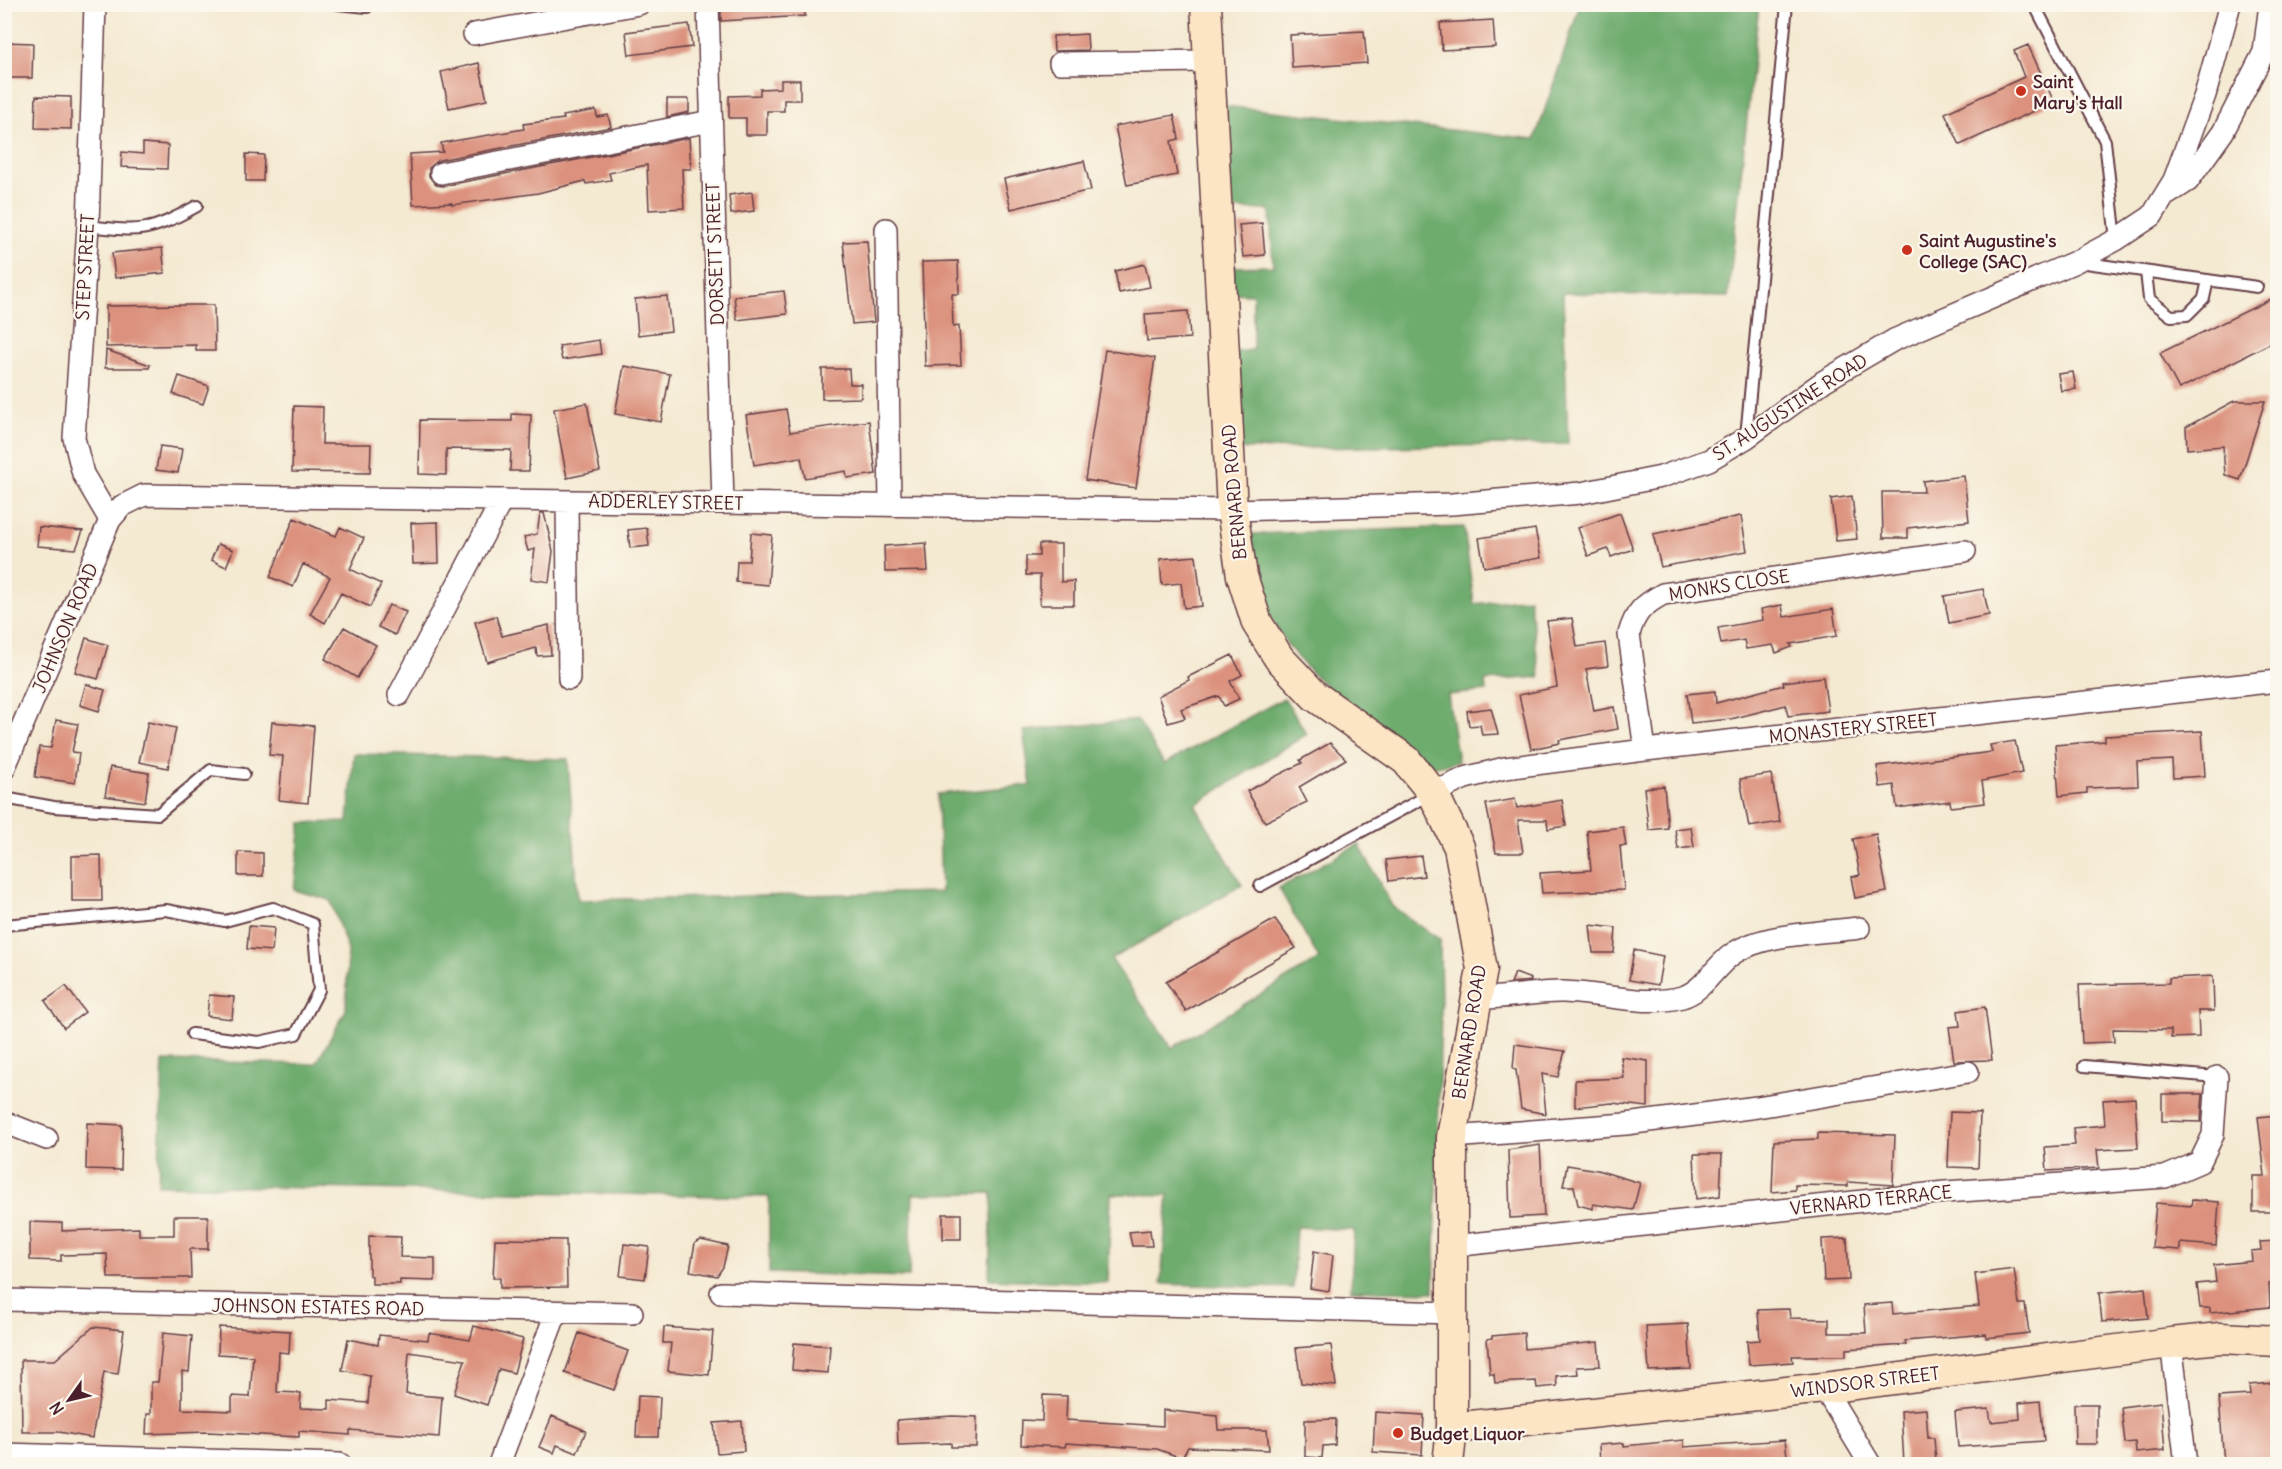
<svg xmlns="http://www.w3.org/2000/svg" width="2282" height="1469" font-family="Delius,sans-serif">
  <rect width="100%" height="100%" fill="#fbf7ec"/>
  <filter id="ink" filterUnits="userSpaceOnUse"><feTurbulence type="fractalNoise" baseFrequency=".0167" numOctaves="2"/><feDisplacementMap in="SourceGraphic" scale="12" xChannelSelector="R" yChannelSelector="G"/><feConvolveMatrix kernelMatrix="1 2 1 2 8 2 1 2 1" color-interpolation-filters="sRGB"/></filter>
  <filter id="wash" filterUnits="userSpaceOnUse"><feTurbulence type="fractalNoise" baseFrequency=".008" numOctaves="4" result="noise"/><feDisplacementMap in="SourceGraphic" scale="24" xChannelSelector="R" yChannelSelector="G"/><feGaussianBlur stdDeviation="1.35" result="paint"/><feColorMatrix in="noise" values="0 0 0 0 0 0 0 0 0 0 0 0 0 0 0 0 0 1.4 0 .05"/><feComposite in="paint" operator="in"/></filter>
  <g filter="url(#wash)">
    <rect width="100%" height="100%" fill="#f4e9d1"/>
    <path fill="#6eac6e" stroke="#5c664c" stroke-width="1.5" d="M1580,5h179l-31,292 -165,-4 5,151 -329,5 -4,-97 18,-2v-56l-20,-1 -1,-26 41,-1 -3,-56 -41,-1 -4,-103 310,33z
      M1464,527l10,77 55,-6 11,79 -55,4 1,10 -38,4 10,67 -28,5c-63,-49 -148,-98 -171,-179 -5,-17 -6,-37 -8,-54z
      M1284,698l23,36 -112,71 47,80 -131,74 61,89 147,-89 -40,-71 80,-44 33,62 48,34 1,72 -7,280 -83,-2 3,-60 -58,-3 -3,61 -132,-4 7,-89 -57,-1 -3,89 -119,-4 3,-86 -79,1 -4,83 -140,-4v-76l-611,-12 5,-124 153,3 30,-54 2,-60 -18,-50 -36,-10 7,-67 47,-1 6,-68 214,5 10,141 363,-8 -3,-98 93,-9 -8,-54 115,-11 26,44z"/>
    <g id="blocks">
      <path fill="#db917d" d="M721,4h84v12l-84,5z
        M1493,20l2,27 -53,3 -2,-27z
        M689,24l3,23 -63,8 -3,-23z
        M1364,31l3,32 -75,5 -2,-33z
        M1087,34l1,16 -34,1 -1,-15z
        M4,42l29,1 -1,35h-28z
        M2028,45l26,57 -94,43 -15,-32 79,-36 -10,-26z
        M479,63l8,37 -38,8 -8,-36z
        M781,80h19v20h-16v11h-17v24h-21v-17h-17v-22l31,-1v-6l21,-1z
        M36,96l35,1v32l-36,-1z
        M667,99h22v13l-22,5z
        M596,110l1,7 11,-2 3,12 -172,33 -10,8v8l7,9 7,1 246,-48 2,31h-9l2,39 -35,2 -2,-45 -38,8 2,7 -25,4 -1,-3 -47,12 -86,12v-2l-39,2 -3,-51 33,-2 -2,-9 83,-14 -1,-5 41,-5 -1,-3z
        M1174,115l5,24 -8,2 6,34 -50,10 -12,-59z
        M143,143l25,2 -1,24 -46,-2 1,-15 21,2z
        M246,154l18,1 -1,26h-17z
        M1084,161l7,29 -80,19 -7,-30z
        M752,192l2,19 -23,3 -2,-19z
        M1262,223l3,32 -22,2 -4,-32z
        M867,241l7,81 -22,2 -9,-82z
        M162,248l3,25 -50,5 -3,-25z
        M958,261l1,33h-7l1,33 6,-1 2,39 -36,1 -3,-104z
        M1145,264l5,23 -31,6 -4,-22z
        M784,291l3,23 -50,6 -3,-24z
        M667,296l4,35 -33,4 -3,-36z
        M2273,298l4,9v33l-98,49 -19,-36z
        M191,305h23l1,46h-19v-6l-90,2v-41z
        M1188,311l2,27 -43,3 -2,-27z
        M599,340l2,14 -39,6 -3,-14z
        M106,350l44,15 -1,3h-44z
        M1105,350l50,8 -19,130 -51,-8z
        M624,366l46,8 -9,48 -46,-8z
        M822,369h27l1,15h11v14l-39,1z
        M2073,372l3,17 -15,2 -3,-17z
        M179,376l30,10 -6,18 -30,-10z
        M2234,401h31l-25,79 -15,-5 -2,-29 -36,3 -1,-22z
        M587,403l13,68 -33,7 -13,-69z
        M294,406l29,1 -1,37h49l-1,29 -78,-1z
        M786,409l4,23 79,-11 7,53 -29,4 -1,-7 -41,7 -4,-21 -47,8 -8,-50z
        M512,414l19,1 -2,56h-19l1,-21 -65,-1v26l-27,-1 1,-54 92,1z
        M160,446l22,3 -4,24 -22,-3z
        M1964,476l5,45 -61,7v10h-25l-1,-46h42l-1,-11z
        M1852,496l5,43 -21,2 -5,-42z
        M540,513h4l9,38 -4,31 -18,-3 4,-30 -7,2 -4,-14 13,-3z
        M1620,513l13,36 -22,8 -3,-8 -20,7 -10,-28z
        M1741,516l6,35 -86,16 -8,-33z
        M294,518l42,18 4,-9 24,11 -14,31 31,15 -11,23 -29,-14 -16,30 -15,-9 20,-37 -27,-13 -10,23 -23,-10z
        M438,522l1,41 -26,1 -2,-41z
        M39,527l44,4 -7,18 -39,-3z
        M647,528l2,18 -19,2 -2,-18z
        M1535,529l6,29 -57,9 -5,-29z
        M751,533l21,2 -4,50 -32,-3 1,-21h12z
        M926,543l2,28 -43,1 -1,-26z
        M218,544l15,6 -7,17 -15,-7z
        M1039,544h22v38l13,-1v24h-34v-30h-14v-19h13z
        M1196,556l6,50 -18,2 -3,-25 -19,2 -2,-26z
        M1983,589l6,26 -40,8 -5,-27z
        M389,605l17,7 -11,23 -17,-8z
        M1782,605l2,12 49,-8 4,27 -47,8 2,3 -16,6 -3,-8 -27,4 -2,-9 -23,4 -3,-16 45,-8 -2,-11z
        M496,616l6,20 47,-11 2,30 -14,1 -1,-8 -49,14 -12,-40z
        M1572,618l5,29 28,-4 3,23 -22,3 8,42 20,-4 4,22 -59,11 1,3 -29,6 -12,-54 38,-8 -10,-66z
        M344,627l32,18 -19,33 -32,-19z
        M86,638l22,7 -10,34 -23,-7z
        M1232,655l10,20 -12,6 9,18 -15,7 -5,-10 -38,13 4,9 -17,5 -10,-27 31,-16 -1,-3z
        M1823,677l5,34 -40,5 -2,-11 -55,14 -40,4 -4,-29 28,-3 1,12 68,-18 -1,-3z
        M86,684l19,6 -6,21 -19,-6z
        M1491,708l7,26 -16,1 -2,-10 -11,1 -2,-15z
        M56,720l22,4 -6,28 7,1 -4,30 -40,-6 4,-30 12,1z
        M148,722l28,6 -8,40 -29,-6z
        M272,722l42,4 -6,77 -29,-3 4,-44 -14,-1z
        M2202,731l3,45 -32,2 -1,-18 -35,2 1,24 -51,2v5l-28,3 -4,-51 50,-4v-5z
        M2015,741l7,32 -40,8 3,22 -34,4 -1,-6 -53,7 -3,-23 -14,2 -3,-21 115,-14 -2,-7z
        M1330,743l16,16 -47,28 8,15 -42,20 -18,-31 55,-28 -2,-3z
        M110,767l39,6 -4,29 -40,-6z
        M1771,774l9,48 -31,5 -9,-48z
        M1664,786l4,42 -19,2 -5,-42z
        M1515,799l2,9 45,-8 4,26 -18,3 -1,-9h-29l5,33h-27l-10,-49z
        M1623,827l3,19h-6l4,44 -82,3 -2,-20 51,-3 -4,-39z
        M1691,827l3,20 -16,2 -3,-20z
        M1876,834l11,58 -32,6 -4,-21 9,-2 -7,-36z
        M238,852l25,1v23h-25z
        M101,855l1,46h-30v-45z
        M1421,856l3,20 -35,5 -3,-21z
        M1275,919l21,29 -110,63 -20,-29z
        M1590,925l26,3 -2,25h-21z
        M249,926l25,2 -2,23 -25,-2z
        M1634,950l29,6 -5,29 -29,-5z
        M1515,973l16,6v2l-20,2z
        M2213,976l1,35h-16l1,26 -28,1v-8l-58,-1 1,13 -32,1 -3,-58 90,-2v-5z
        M66,986l19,26 -21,16 -19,-27z
        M209,995l25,2 -2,22 -25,-3z
        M1985,1007l7,53 -38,1 -5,-34 11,-1 -2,-15z
        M1515,1044l50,7 -7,26 -16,-3 4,40 -25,-5 -5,-39 -3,-1z
        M1621,1057l27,4v46l-36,-4 -37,4v-27l49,-2z
        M2162,1094h41l-2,28 -39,-1z
        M2135,1098l3,50 -41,2 2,18 -52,3 -2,-24 30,-2 -2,-17 32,-3 -2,-25z
        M1950,1112l30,1 -2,55 -30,-1z
        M2277,1115v97h-24v-36h12l-7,-59z
        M87,1123l35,2 -1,45 -35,-1z
        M1818,1133l77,2 -2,50 -45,-3v4l-53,-1v5l-23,2 2,-51 44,-2z
        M1540,1145l4,71 -34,2 -2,-68z
        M1694,1154h28l-2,42 -24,3z
        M1567,1165l30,5 43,13 -7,27 -40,-6v5l-15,-4 -4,-19h-11z
        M2192,1200l27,2 -3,44 -36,-3v7l-28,-2 4,-45 35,3z
        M943,1214h18v25h-18z
        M174,1216h34v33h-18l1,29h-83l-1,-24 -46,1v6l-31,-1v-38l32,1v8l77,-3v7h35z
        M1150,1230l2,16h-20l-3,-14z
        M369,1236l32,1 -1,20 35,1v23l-35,-1v4h-28v-8l-3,-1z
        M1847,1238l2,42 -25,1 -2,-42z
        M495,1239l71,1 1,47 -67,1v-10h-7z
        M701,1240l27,6 -5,21 -6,9 -27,-5 5,-28z
        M2277,1241v42l-8,1 1,23 -60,6v-5h-10l-3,-24 19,-2 -2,-17 38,-4 -1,-10 10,-1 -1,-8z
        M624,1244l25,3 -4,32 -25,-3z
        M1314,1251l19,4 -4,36 -19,-3z
        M2014,1269l5,35h6l4,29 -43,5v-4l-81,7 1,4 -60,4v7h-54l1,6 -44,3 -2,-24 13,-1 -2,-30 31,-1 1,9 39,1v14h37l-2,-28 28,-2 1,11 86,-8 -4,-32z
        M2145,1288l3,30 -46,4 -3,-29z
        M1688,1324l3,45 -42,2 -3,-45z
        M474,1326l49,13 -9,34 -15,-4 -12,36 -33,-11 11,-34 -56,-8 -3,42 36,3 -3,40 -89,-7v5l-51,-4v6l-91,-5 -62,2 1,-20h4v-32h7l5,-49 29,3 -3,36 -7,-1v38l50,2v-15l18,1 3,-41 -35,-2 1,-27 71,4 -1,22 -10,-1 -2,40 24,1 -1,15 29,1v-9l39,3 2,-27 -28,-6 6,-31 30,6 1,-10 49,5 1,-7 41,7z
        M93,1327l31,3 -6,44 -14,-2 -12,66 -33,-6h-37l-1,-72h34z
        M664,1327l49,4 -4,44 -41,-4 3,-28h-8z
        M579,1333l49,18 -14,39 -49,-17z
        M1524,1333l1,16 73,-7 2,24 -23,1 1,7 -22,2 1,10 -20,2 -1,-7 -41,2 -1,-9h-4l-3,-35 5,-1v-2z
        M794,1343l36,3 -2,27 -36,-3z
        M1331,1345l5,41 -35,-3 -5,-35z
        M2273,1383l2,81h-51l-5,-67 31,-2 -1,-10z
        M1043,1395l24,1 -1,24 97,6v-16l54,6 1,14h49l2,20 -81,-3 -6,11 -25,-9 -91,-6 -1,4 -44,-2 1,-25 20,1z
        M638,1396l22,1 -2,40h-22z
        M2040,1401l4,40 -86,6 -3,-35 34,-3 2,13 29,-3 -1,-16z
        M2161,1402l4,48 -29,3 -1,-11 -10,1 -4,-36z
        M2074,1404h23v40h-22z
        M1926,1409l2,29h6l2,24 -32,2 -3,-53z
        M1375,1412l49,3 -2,40 -49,-3z
        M552,1416l34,15 -9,22 -20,-8 -3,8 -15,-6z
        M952,1416l25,1 -1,30h-25v-4l-53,2 -1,-25z
        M1336,1419l-1,26 -12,1 -1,12 -17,-1v-37z
        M742,1421l2,30 -27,2 -3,-30z
        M1684,1440v7l101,-7 3,24h-188l-1,-19 25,-2v3z"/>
    </g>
  </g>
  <g filter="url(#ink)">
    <use href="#blocks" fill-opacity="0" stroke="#643d44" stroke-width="1.5"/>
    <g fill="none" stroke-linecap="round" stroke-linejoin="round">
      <g stroke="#643d44" stroke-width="14">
        <path id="lane" d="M338,4l29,3
          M2034,4l71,137 11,99
          M88,226c54,6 60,7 109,-20
          M2079,262l178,25
          M2146,272l3,27 22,17 16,-1 17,-17 4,-18
          M1746,437l41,-433
          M4,798l50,9 104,7 53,-44 33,4
          M1260,886l171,-92
          M4,925l162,-15 59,11 48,-13 40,16 6,66 -23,44 -37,8 -67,-8
          M2084,1066l133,11"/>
      </g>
      <g stroke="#643d44" stroke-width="24">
        <path id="street" d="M95,4l-7,222 -14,212 9,36 27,46
          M708,4l15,499
          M474,34l165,-30
          M1060,63l149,-2
          M441,173l270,-52
          M2168,194l20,-13 35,-49 41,-80 6,-48
          M886,229l4,276
          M567,501l2,178
          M399,695l103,-195
          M1645,750l-16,-116c6,-22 14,-29 34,-40l302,-43
          M4,769l106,-249 12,-14 22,-11 1088,15 220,-6 129,-11 80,-16 48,-17 37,-22 78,-57 70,-41 181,-78 41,-22 36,-24 22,-36 31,-85 25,-91
          M1433,793l32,-15 40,-10 140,-18 633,-69
          M1477,998c29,1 58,-7 87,-6 37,1 81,15 118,5 22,-6 33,-32 52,-44 31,-20 88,-20 125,-25
          M4,1122l43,17
          M1452,1137l174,-13 131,-17 211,-35
          M1453,1246l492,-54 220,-15 35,-15 13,-27 4,-58
          M721,1293l731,20
          M4,1300l628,13
          M2171,1343l15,121
          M1824,1388l46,76
          M4,1454l336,10
          M499,1464l57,-151"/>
      </g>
      <g stroke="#643d44" stroke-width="33">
        <path id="secondary" d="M1206,4l26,506 10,66 15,47 22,35 36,38 91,64 27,33 26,54 23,122 -30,168v291l-4,36
          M1452,1428l372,-40 347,-45 49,-5 58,3"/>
      </g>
      <use href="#lane" stroke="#fff" stroke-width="10"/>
      <use href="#street" stroke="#fff" stroke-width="21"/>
      <use href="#secondary" stroke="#fce5c4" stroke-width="30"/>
    </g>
  </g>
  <g fill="#c8321e" stroke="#fbf7ec" stroke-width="2">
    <circle cx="2021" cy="91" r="6"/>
    <circle cx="1907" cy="250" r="6"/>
    <circle cx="1398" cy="1433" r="6"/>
  </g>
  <g text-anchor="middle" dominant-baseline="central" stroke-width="4.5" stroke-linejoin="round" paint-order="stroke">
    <g font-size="18" font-weight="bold" fill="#4a1f2b" stroke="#fbf7ec" text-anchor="start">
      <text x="2033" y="81">Saint<tspan x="2033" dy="21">Mary's Hall</tspan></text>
      <text x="1919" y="240">Saint Augustine's<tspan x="1919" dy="21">College (SAC)</tspan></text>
      <text x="1410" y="1433">Budget Liquor</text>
    </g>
    <g font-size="18" fill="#4a1f2b" stroke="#fbf7ec">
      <text transform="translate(715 254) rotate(-92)">DORSETT STREET</text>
      <text transform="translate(85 267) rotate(-87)">STEP STREET</text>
      <text transform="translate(1790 407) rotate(-33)">ST. AUGUSTINE ROAD</text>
      <text transform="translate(1234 492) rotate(-95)">BERNARD ROAD</text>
      <text transform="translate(666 502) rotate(1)">ADDERLEY STREET</text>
      <text transform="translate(1729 585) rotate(-9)">MONKS CLOSE</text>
      <text transform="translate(65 628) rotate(-67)">JOHNSON ROAD</text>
      <text transform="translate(1853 728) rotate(-6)">MONASTERY STREET</text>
      <text transform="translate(1469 1032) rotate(-81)">BERNARD ROAD</text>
      <text transform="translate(1871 1200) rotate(-6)">VERNARD TERRACE</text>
      <text transform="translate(318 1307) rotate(1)">JOHNSON ESTATES ROAD</text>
      <text transform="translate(1865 1382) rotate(-7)">WINDSOR STREET</text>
    </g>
  </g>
  <rect width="2282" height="1469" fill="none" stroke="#fbf7ec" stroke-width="24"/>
  <g transform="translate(69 1400) rotate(236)" stroke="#fbf7ec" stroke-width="4.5" paint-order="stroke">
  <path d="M0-4.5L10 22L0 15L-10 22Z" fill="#4a1f2b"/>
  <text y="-9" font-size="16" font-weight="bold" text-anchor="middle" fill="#4a1f2b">N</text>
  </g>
</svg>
